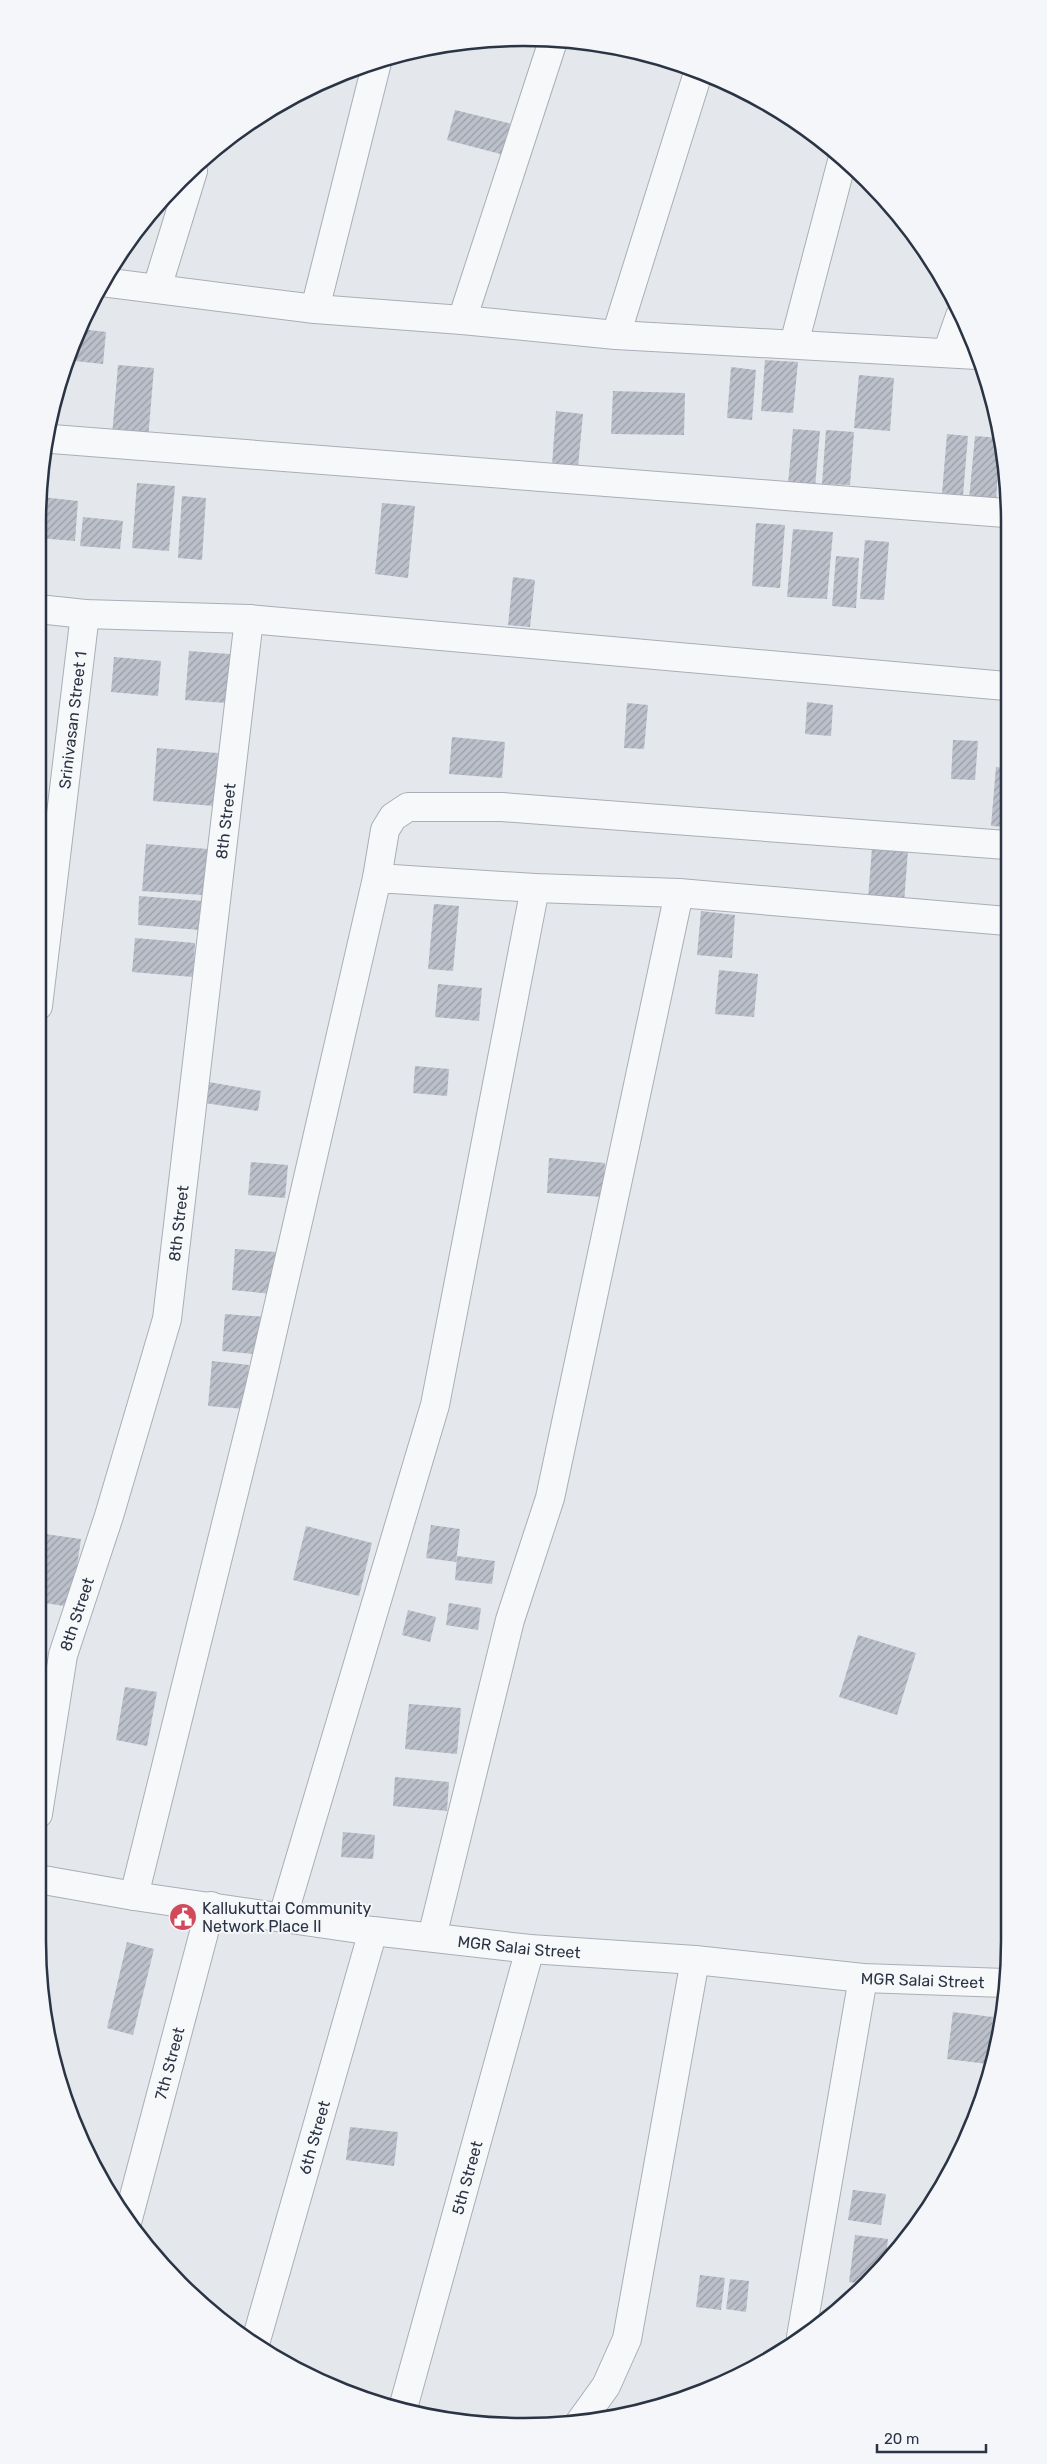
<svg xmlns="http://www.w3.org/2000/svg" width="1047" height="2464" font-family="Rubik,sans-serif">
  <defs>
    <pattern id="building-hatch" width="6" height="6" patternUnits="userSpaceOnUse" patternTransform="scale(1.25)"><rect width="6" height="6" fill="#bbc0ca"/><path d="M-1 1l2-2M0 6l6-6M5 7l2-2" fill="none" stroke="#989da6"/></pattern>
  </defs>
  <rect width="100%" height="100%" fill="#e4e7ec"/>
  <path fill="url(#building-hatch)" d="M455,110l61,15 -8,31 -61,-16z
    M81,329l25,3 -3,32 -37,-4z
    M765,360l33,2 -5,51 -32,-2z
    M118,365l36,3 -6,71 -36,-3z
    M731,367l25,3 -4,50 -25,-2z
    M859,375l35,3 -4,53 -36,-3z
    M613,391l72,2 -1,42 -73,-1z
    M556,411l27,3 -5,53 -26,-2z
    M793,429l27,2 -5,56 -27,-3z
    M826,430l28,2 -4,53 -28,-1z
    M947,434l21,2 -5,59 -21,-2z
    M975,436l25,2 -4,63 -27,-2z
    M137,483l38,3 -6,65 -37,-3z
    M182,496l24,2 -4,62 -24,-2z
    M42,497l36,4 -3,40 -37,-3z
    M382,503l33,3 -7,72 -33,-4z
    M83,517l40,4 -3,28 -40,-3z
    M756,523l29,2 -5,63 -28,-2z
    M793,529l40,3 -6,67 -40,-2z
    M865,540l24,2 -5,58 -24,-1z
    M836,556l23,2 -3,50 -24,-2z
    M513,577l22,3 -5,47 -22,-2z
    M189,651l41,3 -3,49 -42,-3z
    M114,657l47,4 -3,35 -47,-4z
    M807,702l26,3 -2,31 -26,-2z
    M627,703l21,2 -4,44 -20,-1z
    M452,737l53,5 -3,36 -53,-4z
    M953,740l25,1 -3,39 -24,-1z
    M157,748l61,5 -4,53 -61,-5z
    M996,767l10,1v59l-15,-1z
    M146,844l62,5 -4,46 -62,-4z
    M38,848h5l-3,38h-2z
    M872,848l36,2 -4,53 -36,-4z
    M139,896l64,5 -3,29 -62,-5z
    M434,904l25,2 -6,65 -25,-2z
    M701,911l34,4 -3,43 -35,-3z
    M135,938l60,5 -2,34 -61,-5z
    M719,970l39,4 -4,43 -39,-3z
    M438,984l44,4 -3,33 -44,-4z
    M415,1066l34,3 -2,27 -34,-3z
    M209,1082l52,9 -3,20 -53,-8z
    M549,1158l56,5 -3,34 -55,-4z
    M251,1162l37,3 -3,33 -37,-3z
    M235,1249l41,3 -3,42 -41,-4z
    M225,1314l41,3 -3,38 -41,-4z
    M212,1361l37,4 -4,44 -37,-3z
    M431,1525l29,4 -4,33 -30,-4z
    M306,1526l66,17 -13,53 -66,-16z
    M38,1533l43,6 -10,68 -33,-5z
    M457,1556l38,5 -3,23 -37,-4z
    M449,1603l32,5 -3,22 -32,-5z
    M408,1610l28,7 -6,25 -28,-7z
    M858,1635l58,18 -19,62 -58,-18z
    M125,1687l32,5 -10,54 -31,-6z
    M409,1704l52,4 -4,46 -52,-5z
    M395,1777l54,5 -2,29 -54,-5z
    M343,1832l32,3 -2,24 -32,-2z
    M127,1942l27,7 -21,86 -26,-7z
    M953,2012l40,5 -5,47 -41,-5z
    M350,2127l48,5 -4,34 -48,-6z
    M853,2190l33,4 -5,31 -33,-5z
    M855,2235l33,4 -3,26 -19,19 -17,-2z
    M700,2275l25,3 -4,32 -25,-3z
    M730,2279l19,2 -3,31 -20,-3z"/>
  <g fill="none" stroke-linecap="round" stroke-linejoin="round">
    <g stroke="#a9aeb7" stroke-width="30">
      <g id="street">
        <path d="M102,282l213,27 147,11 154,15 361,20"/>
        <path d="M157,288l36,-117"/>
        <path d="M315,309l62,-247"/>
        <path d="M462,320l91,-279"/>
        <path d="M616,335l82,-262"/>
        <path d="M794,344l48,-183"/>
        <path d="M947,353l13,-37"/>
        <path d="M52,439l953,74"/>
        <path d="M38,609l47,5 164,5 757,67"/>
        <path d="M377,878l8,-48 8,-13 15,-10h94l504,38"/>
        <path id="s1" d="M38,1006l47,-392"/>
        <path id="s2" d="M38,1814l25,-159 46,-139 58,-197 82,-700"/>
        <path id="s3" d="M38,1879l96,17 239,35 157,18 165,11 168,18 142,5"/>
        <path d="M134,1896l124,-501 119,-517 158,10 144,5 328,28"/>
        <path d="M283,1916l152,-511 100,-517"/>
        <path d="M432,1937l78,-317 40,-122 129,-605"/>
        <path id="s4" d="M128,2219l83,-313"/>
        <path d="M801,2337l62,-359"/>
        <path id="s5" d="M255,2344l118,-413"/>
        <path id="s6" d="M403,2408l127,-459"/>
        <path d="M580,2422l26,-36 21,-47 68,-379"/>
      </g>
    </g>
    <use href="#street" stroke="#f7f8fa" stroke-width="28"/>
  </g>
  <defs>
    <g id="civic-disc" transform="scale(1.4375)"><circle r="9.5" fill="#d1495b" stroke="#f4f6f9"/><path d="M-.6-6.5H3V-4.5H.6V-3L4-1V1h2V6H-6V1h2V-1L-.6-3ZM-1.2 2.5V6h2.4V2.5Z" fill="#fff"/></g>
  </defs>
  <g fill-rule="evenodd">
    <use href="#civic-disc" x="183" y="1917"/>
  </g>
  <g text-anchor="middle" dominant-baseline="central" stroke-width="4" stroke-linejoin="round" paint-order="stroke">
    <g font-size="16" fill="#2b3445" stroke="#f4f6f9">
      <text stroke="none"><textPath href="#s1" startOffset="288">Srinivasan Street 1</textPath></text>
      <text stroke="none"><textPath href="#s2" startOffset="1014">8th Street</textPath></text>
      <text stroke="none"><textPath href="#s2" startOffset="609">8th Street</textPath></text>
      <text stroke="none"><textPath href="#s2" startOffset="204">8th Street</textPath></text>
      <text stroke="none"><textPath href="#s3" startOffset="486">MGR Salai Street</textPath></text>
      <text stroke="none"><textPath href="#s3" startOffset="891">MGR Salai Street</textPath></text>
      <text stroke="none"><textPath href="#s4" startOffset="161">7th Street</textPath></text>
      <text stroke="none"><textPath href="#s5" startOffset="215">6th Street</textPath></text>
      <text stroke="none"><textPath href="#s6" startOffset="239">5th Street</textPath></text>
    </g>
    <g font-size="16" fill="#2b3445" stroke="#f4f6f9" text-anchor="start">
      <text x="202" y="1908">Kallukuttai Community<tspan x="202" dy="18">Network Place II</tspan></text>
    </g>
  </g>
  <path d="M0 0H1047V2464H0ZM523 46H524A477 477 0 0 1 1001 523V1941A477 477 0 0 1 524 2418H523A477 477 0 0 1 46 1941V523A477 477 0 0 1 523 46Z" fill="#f4f6f9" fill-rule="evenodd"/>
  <path fill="none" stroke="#2b3445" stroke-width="2.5" d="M523 46H524A477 477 0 0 1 1001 523V1941A477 477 0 0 1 524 2418H523A477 477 0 0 1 46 1941V523A477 477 0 0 1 523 46Z"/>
  <path d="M877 2444v8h109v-8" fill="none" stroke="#2b3445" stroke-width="2.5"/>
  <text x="884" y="2444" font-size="15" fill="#2b3445" stroke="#f4f6f9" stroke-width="4" paint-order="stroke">20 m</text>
</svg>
